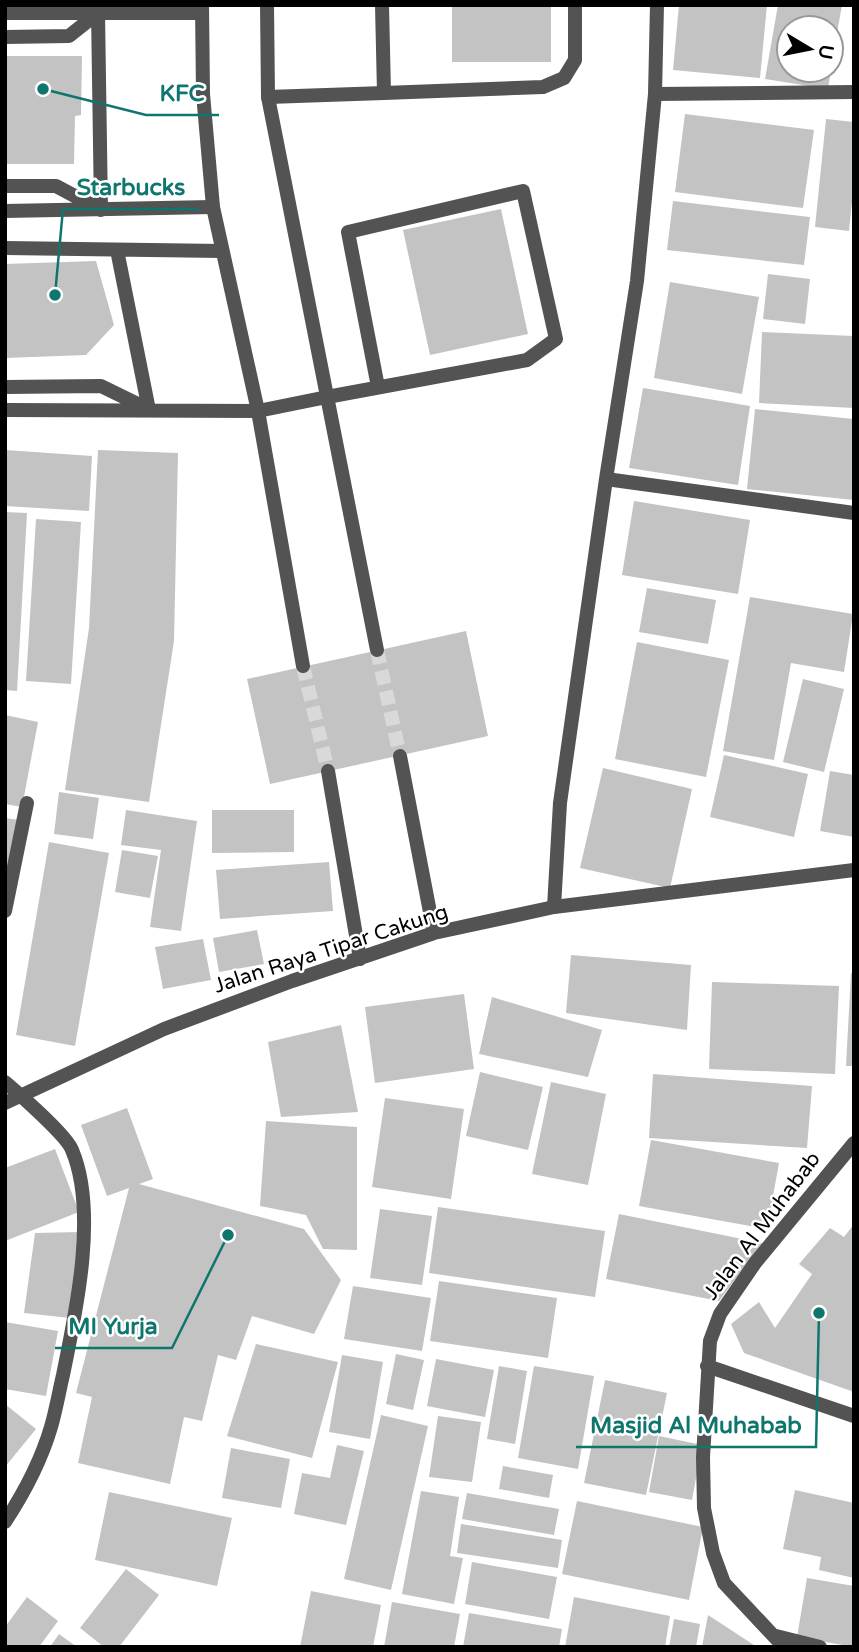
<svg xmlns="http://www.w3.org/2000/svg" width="859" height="1652" font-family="'Varela Round',sans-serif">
  <rect width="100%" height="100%" fill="#fff"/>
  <path fill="#c3c3c3" d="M452,5h99v57h-99z
    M679,5h88l-7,73 -87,-8z
    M778,5h64l-10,56 -1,-33h-42v42h42l-3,19 -63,-10z
    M6,56h76l-1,59 -6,1 -1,48h-69z
    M685,114l129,16 -11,78 -128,-16z
    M826,119l28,3v60l-5,49 -34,-4z
    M673,201l137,16 -6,48 -137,-15z
    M501,209l27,125 -98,21 -27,-125z
    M96,261l18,64 -28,30 -81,3v-94z
    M768,274l42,5 -5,45 -42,-5z
    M670,282l89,15 -17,97 -88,-16z
    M762,332l92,4v72l-95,-5z
    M643,388l107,18 -12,79 -109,-17z
    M755,409l99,10v81l-107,-11z
    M5,450l87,6 -3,55 -84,-5z
    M98,450l80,3 -4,188 -25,161 -84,-12 24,-162z
    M634,501l116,19 -12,74 -116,-19z
    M5,512l22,1 -10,178 -12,-1z
    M36,519l45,3 -10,162 -45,-3z
    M647,588l69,12 -8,44 -69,-12z
    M750,597l103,17 -9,58 -53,-9 -17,97 -51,-9z
    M466,631l22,105 -218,48 -23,-105z
    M637,642l92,18 -23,117 -91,-18z
    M803,679l41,10 -20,83 -41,-10z
    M5,715l33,7 -16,85 -17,-3z
    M724,755l84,19 -14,63 -84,-20z
    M603,768l89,21 -22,99 -90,-20z
    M830,771l24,4v62l-34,-6z
    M59,792l40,6 -6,41 -39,-5z
    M126,810l71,11 -16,110 -31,-4 11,-77 -40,-5z
    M212,810h82v42l-82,1z
    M5,818l14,2 -8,53 -6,-1z
    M49,842l60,11 -34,193 -59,-11z
    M122,850l36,6 -8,42 -35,-6z
    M329,862l4,49 -113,8 -4,-49z
    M257,930l7,34 -45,8 -6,-34z
    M203,939l8,41 -48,9 -8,-42z
    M571,955l120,10 -4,65 -121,-17z
    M851,973l3,1v92h-8z
    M712,982l127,4 -4,88 -126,-5z
    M464,994l10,75 -99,14 -10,-76z
    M492,997l110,33 -14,47 -109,-23z
    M341,1025l17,87 -77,5 -13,-75z
    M480,1072l63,15 -15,63 -62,-14z
    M653,1074l159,12 -5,62 -158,-10z
    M551,1082l55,12 -18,91 -56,-11z
    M385,1098l79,11 -13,90 -79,-12z
    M127,1108l26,71 -14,5 165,45 37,51 -27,54 -62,-18 -16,44 -18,-5 -16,66 -18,-4 -14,67 -92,-21 14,-66 -16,-4 53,-205 -22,8 -26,-71z
    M266,1121l91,6v123l-34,-1 -17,-34 -46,-9z
    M651,1140l128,23 -12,66 -128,-23z
    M55,1149l24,63 -74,29v-73z
    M438,1207l167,24 -10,66 -166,-24z
    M380,1209l52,7 -10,69 -52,-7z
    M619,1214l143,29 -43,58 -113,-22z
    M854,1224v168l-110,-39 -13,-29 28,-22 16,26 37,-54 -13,-10 31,-36 14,9z
    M81,1232l-11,86 -46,-5 11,-80z
    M439,1281l118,17 -9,60 -118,-17z
    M353,1286l78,12 -9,53 -78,-12z
    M5,1322l53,9 -12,65 -41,-7z
    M256,1344l82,18 -26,96 -85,-22z
    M396,1354l28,6 -11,50 -27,-6z
    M342,1355l41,7 -13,77 -41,-7z
    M436,1359l58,11 -9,47 -58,-11z
    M499,1366l28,5 -12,73 -28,-5z
    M534,1366l60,10 -16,93 -60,-11z
    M605,1380l62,13 -21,102 -62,-12z
    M5,1404l31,25 -31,38z
    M381,1415l47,11 -37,164 -47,-11z
    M438,1416l43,6 -9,60 -43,-5z
    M659,1436l43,9 -10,55 -43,-8z
    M337,1445l27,6 -18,74 -52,-11 8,-41 28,5z
    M231,1448l59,11 -9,49 -59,-10z
    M503,1466l50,9 -4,23 -50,-9z
    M795,1490l59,13v75l-35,-8 2,-13 -38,-8z
    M421,1491l38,6 -9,59 13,2 -9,46 -52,-10z
    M109,1492l123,26 -15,68 -122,-26z
    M467,1493l92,16 -5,26 -92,-16z
    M577,1501l126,26 -14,73 -127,-26z
    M461,1524l101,16 -4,28 -101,-15z
    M472,1562l85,15 -8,42 -84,-15z
    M126,1569l33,26 -40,52h-15l-24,-19z
    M807,1578l47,8v61l-57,-10z
    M311,1591l70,14 -8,42h-73z
    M27,1597l31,24 -19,26h-34v-20z
    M574,1597l96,19 -5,31h-100z
    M392,1602l68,12 -6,33h-70z
    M469,1613l93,16 -3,18h-96z
    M708,1615l49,32h-55z
    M674,1619l26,5 -4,23h-27z
    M59,1634l18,13h-27z"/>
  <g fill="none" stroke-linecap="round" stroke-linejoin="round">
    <path stroke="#d9d9d9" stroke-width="14" stroke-dasharray="14 7" stroke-linecap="butt" d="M377,650l23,106
      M303,666l25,105"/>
    <path stroke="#535353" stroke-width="14" d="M5,13h197
      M5,37l64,-1 29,-23
      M384,93l159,-6 21,-9 11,-18v-55
      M268,97l116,-4 -2,-88
      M5,186h51l45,24 -3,-197
      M5,211l208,-4
      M5,248l217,3
      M117,250l32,160
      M5,387l96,-1 45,22
      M327,397l200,-37 29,-21 -33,-148 -175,41 30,155
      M5,410l253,1"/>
    <path stroke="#535353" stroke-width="14" d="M655,94l199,-2
      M606,479l248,34
      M554,907l6,-104 46,-324 31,-198 18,-187 2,-89
      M5,911l22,-108
      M5,1082c14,12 62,54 67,68 26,61 4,162 -9,225 -4,17 -7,35 -12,52 -10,34 -27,66 -46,95
      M707,1366l147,50
      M776,1636l44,11
      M784,1647l-60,-64 -11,-30 -9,-45 -1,-51 7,-116 10,-27 35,-51 99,-120"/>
    <path stroke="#535353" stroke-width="14" d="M202,5l1,89 10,113 45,204 45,255
      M267,5l1,92 109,553
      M258,411l69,-14
      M400,756l34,177
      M328,771l32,188
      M5,1103l159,-74 128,-48 142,-48 120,-26 300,-37"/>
  </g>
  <g text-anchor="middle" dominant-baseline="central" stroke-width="5" stroke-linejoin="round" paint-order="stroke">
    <g font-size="21" fill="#000" stroke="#fff">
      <text transform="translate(331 949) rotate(-18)">Jalan Raya Tipar Cakung</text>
      <text transform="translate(762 1226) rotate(-53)">Jalan Al Muhabab</text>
    </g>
  </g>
  <path fill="none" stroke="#0f766e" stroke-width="2.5" d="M43 89L146 115H219M55 295L63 209H199M228 1235L172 1348H55M819 1313L816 1447H576"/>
  <g fill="#0f766e" stroke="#fff" stroke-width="2.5">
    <circle cx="43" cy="89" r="7"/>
    <circle cx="55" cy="295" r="7"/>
    <circle cx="228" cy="1235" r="7"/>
    <circle cx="819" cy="1313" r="7"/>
  </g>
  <g font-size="23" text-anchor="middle" font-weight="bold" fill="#0f766e" stroke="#fff" stroke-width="5" stroke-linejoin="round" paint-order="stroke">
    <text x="182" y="101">KFC</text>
    <text x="131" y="195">Starbucks</text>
    <text x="113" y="1334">MI Yurja</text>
    <text x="696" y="1433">Masjid Al Muhabab</text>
  </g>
  <rect width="859" height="1652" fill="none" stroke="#000000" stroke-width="14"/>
  <g transform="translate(810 49) rotate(100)"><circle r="33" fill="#ffffff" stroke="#999999" stroke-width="2"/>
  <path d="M0-5L12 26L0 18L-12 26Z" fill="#000000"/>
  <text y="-10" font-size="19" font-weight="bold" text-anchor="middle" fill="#000000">U</text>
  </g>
</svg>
